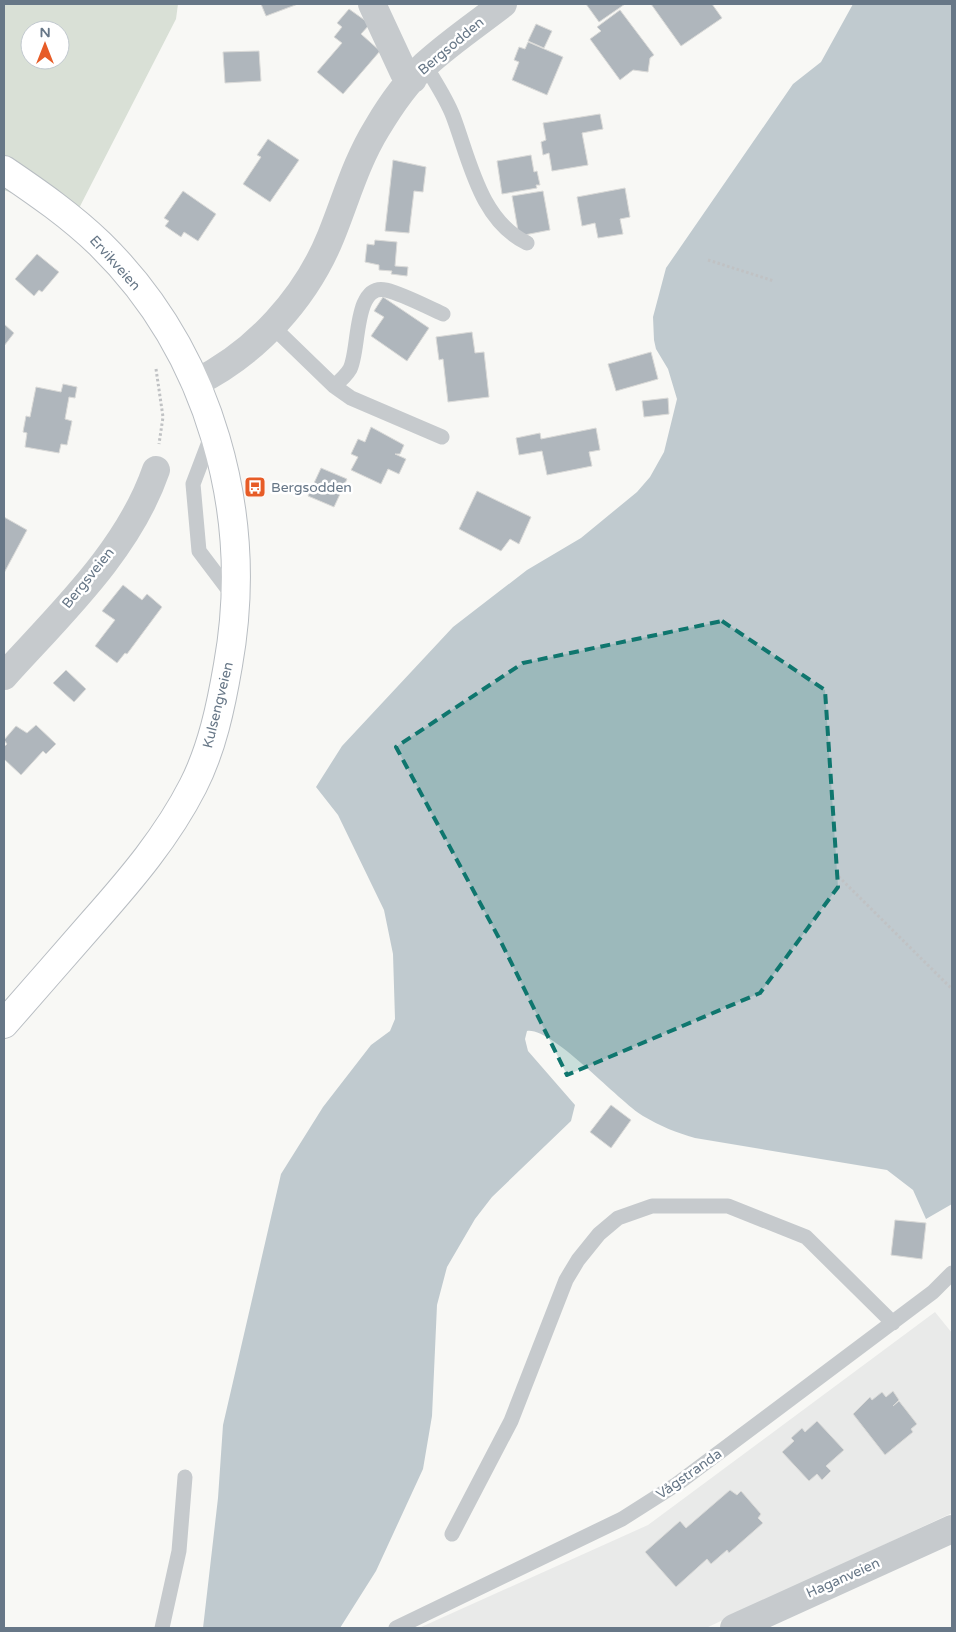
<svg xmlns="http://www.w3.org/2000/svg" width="956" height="1632" font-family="'Varela Round',sans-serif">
  <rect width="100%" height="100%" fill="#f8f8f5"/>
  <path fill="#e9eae9" d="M935,1312l17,21v180l-246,115h-287l229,-103z"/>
  <path fill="#d9e0d6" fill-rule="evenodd" d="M4,4h174l-2,15 -102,199 -70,-28zM30,30h30v30h-30z"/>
  <path fill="#c0cacf" d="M853,4h99v1200l-26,15 -13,-29 -26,-20 -192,-32c-18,-5 -35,-12 -52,-22 -25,-15 -91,-89 -116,-85l-2,8 3,12 47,54 -4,16 -79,76 -17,22 -28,48 -10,38 -5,111 -9,53 -47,102 -36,57h-137l15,-130 5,-73 58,-251 42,-67 48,-62 19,-14 5,-12 -2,-65 -9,-44 -46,-95 -22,-28 26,-41 111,-119 74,-57 54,-32 56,-46 13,-15 14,-25 13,-53 -9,-30 -12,-20 -2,-9 -1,-23 13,-49 127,-184 28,-22z"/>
  <path fill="#afb6bc" stroke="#dadad8" d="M261,4h37l-32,12z
    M586,4h39l-26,18z
    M651,4h61l10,14 -41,28z
    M349,9l21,15 -9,10 19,17 -37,43 -26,-22 25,-29 -8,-6 8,-10 -5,-4z
    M620,10l34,45 -4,3 -2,14 -15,-2 -13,10 -30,-41 11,-8 -4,-4z
    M536,24l16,7 -8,17 -16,-7z
    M528,42l35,15 -16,38 -35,-15 7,-18 -5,-2 5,-13 6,2z
    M259,51l2,30 -36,2 -2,-31z
    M600,114l3,15 -21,4 6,32 -36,6 -3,-18 -6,2 -2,-13 5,-2 -3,-17z
    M268,139l31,21 -29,42 -27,-18 18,-27 -4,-2z
    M531,155l3,17 3,-1 3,14h-4l1,3 -35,6 -5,-33z
    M393,160l33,7 -3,25 -9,-1 -5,42 -24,-2z
    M625,188l5,29 -10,2 3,15 -25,4 -3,-15 -13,3 -5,-29z
    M183,191l33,23 -18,27 -14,-9 -3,5 -16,-11 4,-5 -5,-3z
    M543,191l7,39 -31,6 -7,-40z
    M375,240l22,2 -2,24 13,1 -1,9 -16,-2 1,-3 -13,-1v-5l-14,-3 2,-18 7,1z
    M37,254l22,18 -17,20 -3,-2 -5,6 -19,-17z
    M383,297l46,31 -22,33 -36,-25 13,-19 -10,-6z
    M4,324l10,9 -10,13z
    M472,332l3,21 9,-1 5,45 -41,5 -5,-43 -4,1 -3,-23z
    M651,352l7,27 -42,12 -8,-27z
    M63,384l14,3 -2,11 -6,-1 -4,22 7,2 -5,24 -6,-1 -2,9 -34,-6 2,-14 -4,-1 3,-16 4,1 6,-30 25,5z
    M668,398l1,16 -25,3 -2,-16z
    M371,427l33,18 -4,9h-5l11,5 -7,15 -11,-5 -7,15 -30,-14 7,-13 -7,-3 7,-15 7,3z
    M596,428l4,22 -11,2 3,14 -45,9 -5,-24 -23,4 -3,-17 24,-5 1,6z
    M321,468l26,11 -13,28 -26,-11z
    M477,491l54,26 -12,27 -9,-5 -9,12 -42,-22z
    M4,517l23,13 -23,43z
    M123,585l19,15 5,-6 15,13 -35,47 -2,-1 -8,10 -22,-17 20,-26 -13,-9z
    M66,670l20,19 -12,13 -21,-19z
    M36,725l20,19 -10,10 -3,-3 -22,24 -17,-16v-12l3,-3 -3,-4 12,-14 11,7z
    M611,1105l20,15 -20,28 -21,-16z
    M895,1220l31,3 -4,36 -31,-4z
    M893,1391l6,9 -6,6 6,-5 18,23 -6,5 2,3 -28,23 -32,-41 17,-17 2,3 10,-8 4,5z
    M817,1421l27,29 -18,16 5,5 -9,9 -5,-6 -8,7 -27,-29 12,-11 -3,-3 11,-10 3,4z
    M730,1490l7,5 4,-4 20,23 -3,4 5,5 -34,30 -2,-3 -16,14 -4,-5 -31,28 -31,-35 35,-31 6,7z"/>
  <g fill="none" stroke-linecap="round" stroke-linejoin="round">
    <g stroke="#b8bdc2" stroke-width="30">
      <path id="secondary" d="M4,170c34,23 67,46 96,74 111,109 155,270 128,421 -7,41 -16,84 -35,121 -26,51 -62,93 -99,135 -30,34 -60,69 -90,103"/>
    </g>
    <path stroke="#c0c2c4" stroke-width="3" stroke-dasharray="2.5 2.5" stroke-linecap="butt" d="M708,260l66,21
      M156,369l7,48 -4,27
      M835,873l117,116"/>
    <path stroke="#c6cacd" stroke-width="15" d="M425,65c10,17 21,33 28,51 17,45 27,104 74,127
      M272,326l62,60 17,12 91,39
      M334,386c6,-5 12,-10 16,-17 10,-19 3,-86 36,-79 19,5 39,16 57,24
      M212,434l-19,50 6,67 34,45
      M452,1534l59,-113 55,-141 12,-20 21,-26 19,-16 34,-12h76l78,31 87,86
      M162,1628l17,-77 6,-74
      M396,1628l226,-109 55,-35 256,-192 19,-19"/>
    <path stroke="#c6cacd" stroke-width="28" d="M372,4l32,69 9,6
      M195,383c61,-30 111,-85 136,-147 15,-37 25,-74 46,-108 13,-22 30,-46 48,-63 24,-22 52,-41 78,-61
      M4,676c56,-62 124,-125 152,-206
      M734,1628l218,-99"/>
    <use href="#secondary" stroke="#fff" stroke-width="28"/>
  </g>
  <path fill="#0f766e" fill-opacity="0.2" stroke="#0f766e" stroke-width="4" stroke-dasharray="10 6" stroke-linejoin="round" d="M722,621l103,69 13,197 -78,106 -193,82 -67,-135 -104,-193 127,-84z"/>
  <defs>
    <g id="bus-square" transform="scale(1.125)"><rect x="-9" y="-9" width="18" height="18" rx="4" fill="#e75c27" stroke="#fff"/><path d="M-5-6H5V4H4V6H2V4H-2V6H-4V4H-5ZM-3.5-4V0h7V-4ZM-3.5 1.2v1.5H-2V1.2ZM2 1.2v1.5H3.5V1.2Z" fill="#fff"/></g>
  </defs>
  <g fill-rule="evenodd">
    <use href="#bus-square" x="255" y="487"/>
  </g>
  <g text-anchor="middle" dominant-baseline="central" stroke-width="5" stroke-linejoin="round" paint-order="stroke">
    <g font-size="14" fill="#677787" stroke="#fff">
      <text transform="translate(451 46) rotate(-40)">Bergsodden</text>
      <text transform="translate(115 263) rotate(48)">Ervikveien</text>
      <text transform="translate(88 578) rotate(-51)">Bergsveien</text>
      <text transform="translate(218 705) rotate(-76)">Kulsengveien</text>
      <text transform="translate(689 1474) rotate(-35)">Vågstranda</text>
      <text transform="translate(843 1578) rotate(-24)">Haganveien</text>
    </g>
    <g font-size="14" fill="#677787" stroke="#fff" text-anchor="start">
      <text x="271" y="487">Bergsodden</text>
    </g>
  </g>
  <rect width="956" height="1632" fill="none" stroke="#677787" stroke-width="10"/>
  <g transform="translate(45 45)"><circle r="24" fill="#ffffff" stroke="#c2c9cf"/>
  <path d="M0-4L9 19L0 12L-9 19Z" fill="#e75c27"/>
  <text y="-8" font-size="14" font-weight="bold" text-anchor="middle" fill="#677787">N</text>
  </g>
</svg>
